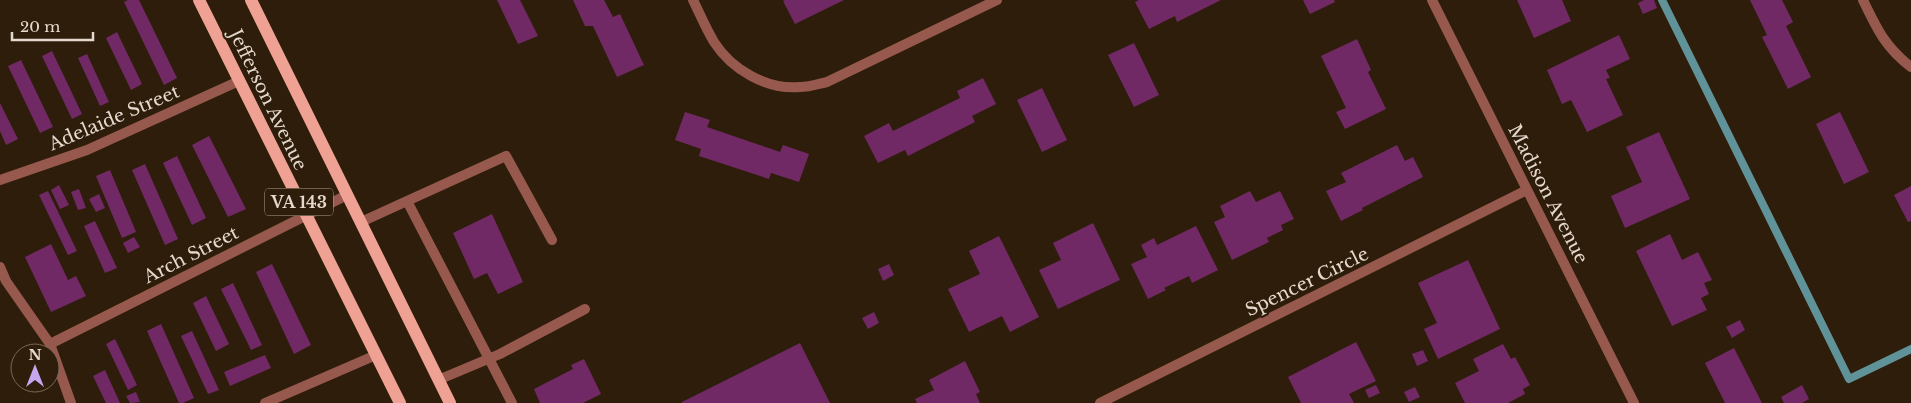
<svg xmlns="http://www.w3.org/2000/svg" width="1911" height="403" font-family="'Libre Baskerville',serif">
  <rect width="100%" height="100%" fill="#2e1d0a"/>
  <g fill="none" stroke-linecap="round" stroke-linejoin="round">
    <path stroke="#609399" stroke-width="8" d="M1662,0l187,379 62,-30"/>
  </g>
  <path fill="#712966" d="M128,0h11l38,78 -13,7 -40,-83z
    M497,0h23l18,36 -20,8z
    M573,0h31l9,17 7,-3 24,51 -27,12 -24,-51h-8z
    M785,0h59l-49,24 -12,-23z
    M1139,0h82l-44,22 -2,-6 -26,13 -14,-27z
    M1303,0h31l1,2 -25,12z
    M1517,0h45l9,21 -37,17z
    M1644,0h10l3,8 -14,6 -5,-11z
    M1750,0h32l11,22 -7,4 25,51 -23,12 -26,-52 5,-2z
    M117,32l25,52 -11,6 -25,-52z
    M1619,35l11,24 -24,11 4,8 -4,1 17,36 -36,17 -16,-32 -9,4 -15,-34z
    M1357,39l14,31 -3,2 18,37 -41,20 -9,-17 10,-4 -25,-52z
    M1134,43l25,52 -25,12 -26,-52z
    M52,51l30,63 -10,5 -30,-63z
    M87,54l22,48 -9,4 -22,-48z
    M21,60l32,67 -13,6 -32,-67z
    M983,78l13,26 -24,12 3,6 -67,34 -3,-6 -27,13 -14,-27 25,-13 4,8 67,-33 -3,-7z
    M1042,88l25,52 -25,12 -25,-52z
    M0,103l18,36 -12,6 -6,-14z
    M685,112l25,8 -3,7 73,25 3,-7 26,9 -10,28 -28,-9 -2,6 -70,-23 2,-7 -26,-9z
    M1840,112l29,60 -25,12 -28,-60z
    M1659,132l31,67 -65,29 -14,-32 31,-14 -16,-35z
    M209,136l37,73 -18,8 -36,-72z
    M1397,145l8,16 8,-4 10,20 -61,31 1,2 -22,11 -15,-30 20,-9 -5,-9z
    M177,156l29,62 -14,7 -29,-62z
    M145,164l33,75 -13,6 -33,-75z
    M110,170l26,62 -14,6 -26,-62z
    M59,185l10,20 -9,4 -9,-19z
    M1911,186v35l-3,1 -14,-27z
    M79,189l7,19 -8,2 -7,-18z
    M48,191l29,60 -9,4 -29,-60z
    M1250,191l6,11 24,-11 14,28 -13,6 2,5 -16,8 2,4 -37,18 -18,-38 11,-5 -5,-11z
    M99,194l6,14 -9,4 -7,-13z
    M492,214l31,68 -25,12 -11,-21 -13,6 -21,-46z
    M95,221l22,47 -12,5 -21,-47z
    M1093,223l27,57 -62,29 -19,-39 22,-10 -8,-17z
    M1196,226l22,44 -26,13 -3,-7 -25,12 2,2 -18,9 -17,-35 16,-7 -6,-12 13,-7 3,7z
    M1670,234l12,26 16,-8 14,28 -8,3 5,11 -8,4 6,12 -35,16 -36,-75z
    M999,236l40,81 -29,15 -8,-16 -33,16 -21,-43 32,-15 -11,-23z
    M134,237l6,10 -12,6 -5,-10z
    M51,244l17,36 8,-4 10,20 -35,16 -26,-55z
    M1468,260l32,69 -62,30 -14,-30 13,-6 -19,-40z
    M272,264l39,81 -17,9 -38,-82z
    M889,264l5,11 -11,6 -5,-12z
    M233,283l29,62 -11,5 -30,-61z
    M206,296l23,48 -13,7 -23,-48z
    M874,312l5,11 -11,6 -6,-11z
    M1740,320l5,10 -13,8 -6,-11z
    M161,324l33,74 -11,5h-4l-32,-72z
    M192,331l27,59 -11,4 -27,-58z
    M115,339l22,46 -9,5 -22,-46z
    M1356,342l20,39 -27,13 5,9h-53l-13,-26z
    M800,343l30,60h-148v-1z
    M1503,344l8,15 4,-2 15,28 -7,4 2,5 -17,9h-43l-10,-20 24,-12 -6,-12z
    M1734,348l28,55h-37l-20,-40z
    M1423,350l5,11 -11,5 -5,-12z
    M265,355l6,13 -41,18 -6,-14z
    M584,359l17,35 -18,9h-43l-6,-14 39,-20 -2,-4z
    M965,361l15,31 -4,2 4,9h-63l-2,-4 19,-9 -5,-10z
    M105,370l15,33h-14l-13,-27z
    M1376,385l4,8 -11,5 -4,-8z
    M1802,385l7,14 -7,4h-18l-3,-6z
    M1415,387l5,10 -11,5 -5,-10z
    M136,392l4,10 -10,1 -4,-7z"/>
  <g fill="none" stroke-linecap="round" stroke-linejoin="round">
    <path stroke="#97594e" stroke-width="10" d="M407,201l99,-45 46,84
      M361,222l46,-21 105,202
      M438,380l62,-26 85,-45"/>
    <path stroke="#97594e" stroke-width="10" d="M693,0c7,14 13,29 21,42 18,28 53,48 86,45 9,0 18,-3 27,-5l170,-82
      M1432,0l202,403
      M1863,0c14,29 22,47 48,67
      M0,180l87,-30 152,-69
      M0,267l6,14 44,63 21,59
      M50,344l297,-149
      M265,403l111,-48
      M1100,403l427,-213"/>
    <path stroke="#efa293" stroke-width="12" d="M199,0l201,403
      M251,0l199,403"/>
  </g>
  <g text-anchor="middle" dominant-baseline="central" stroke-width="4.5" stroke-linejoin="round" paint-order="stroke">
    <rect fill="#2e1d0a" stroke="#aea193" stroke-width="1" x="265" y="188.5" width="68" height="27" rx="4"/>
    <g font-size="16" font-weight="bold" fill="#e5d9ce">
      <text x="299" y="202">VA 143</text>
    </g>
    <g font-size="18" fill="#e5d9ce" stroke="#2e1d0a">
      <text transform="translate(268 100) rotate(64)">Jefferson Avenue</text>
      <text transform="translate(114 118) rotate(-23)">Adelaide Street</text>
      <text transform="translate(1548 194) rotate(63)">Madison Avenue</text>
      <text transform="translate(191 255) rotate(-27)">Arch Street</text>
      <text transform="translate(1307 282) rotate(-26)">Spencer Circle</text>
    </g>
  </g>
  <g transform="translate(35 368)"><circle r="24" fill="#2e1d0a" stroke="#776858"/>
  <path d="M0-4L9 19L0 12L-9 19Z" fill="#c7a6f0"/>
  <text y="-8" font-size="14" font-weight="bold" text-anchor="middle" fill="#e5d9ce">N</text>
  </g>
  <path d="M12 32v8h81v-8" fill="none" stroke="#e5d9ce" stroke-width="2.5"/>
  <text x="20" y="32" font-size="15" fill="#e5d9ce" stroke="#2e1d0a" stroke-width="4" paint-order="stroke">20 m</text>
</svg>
